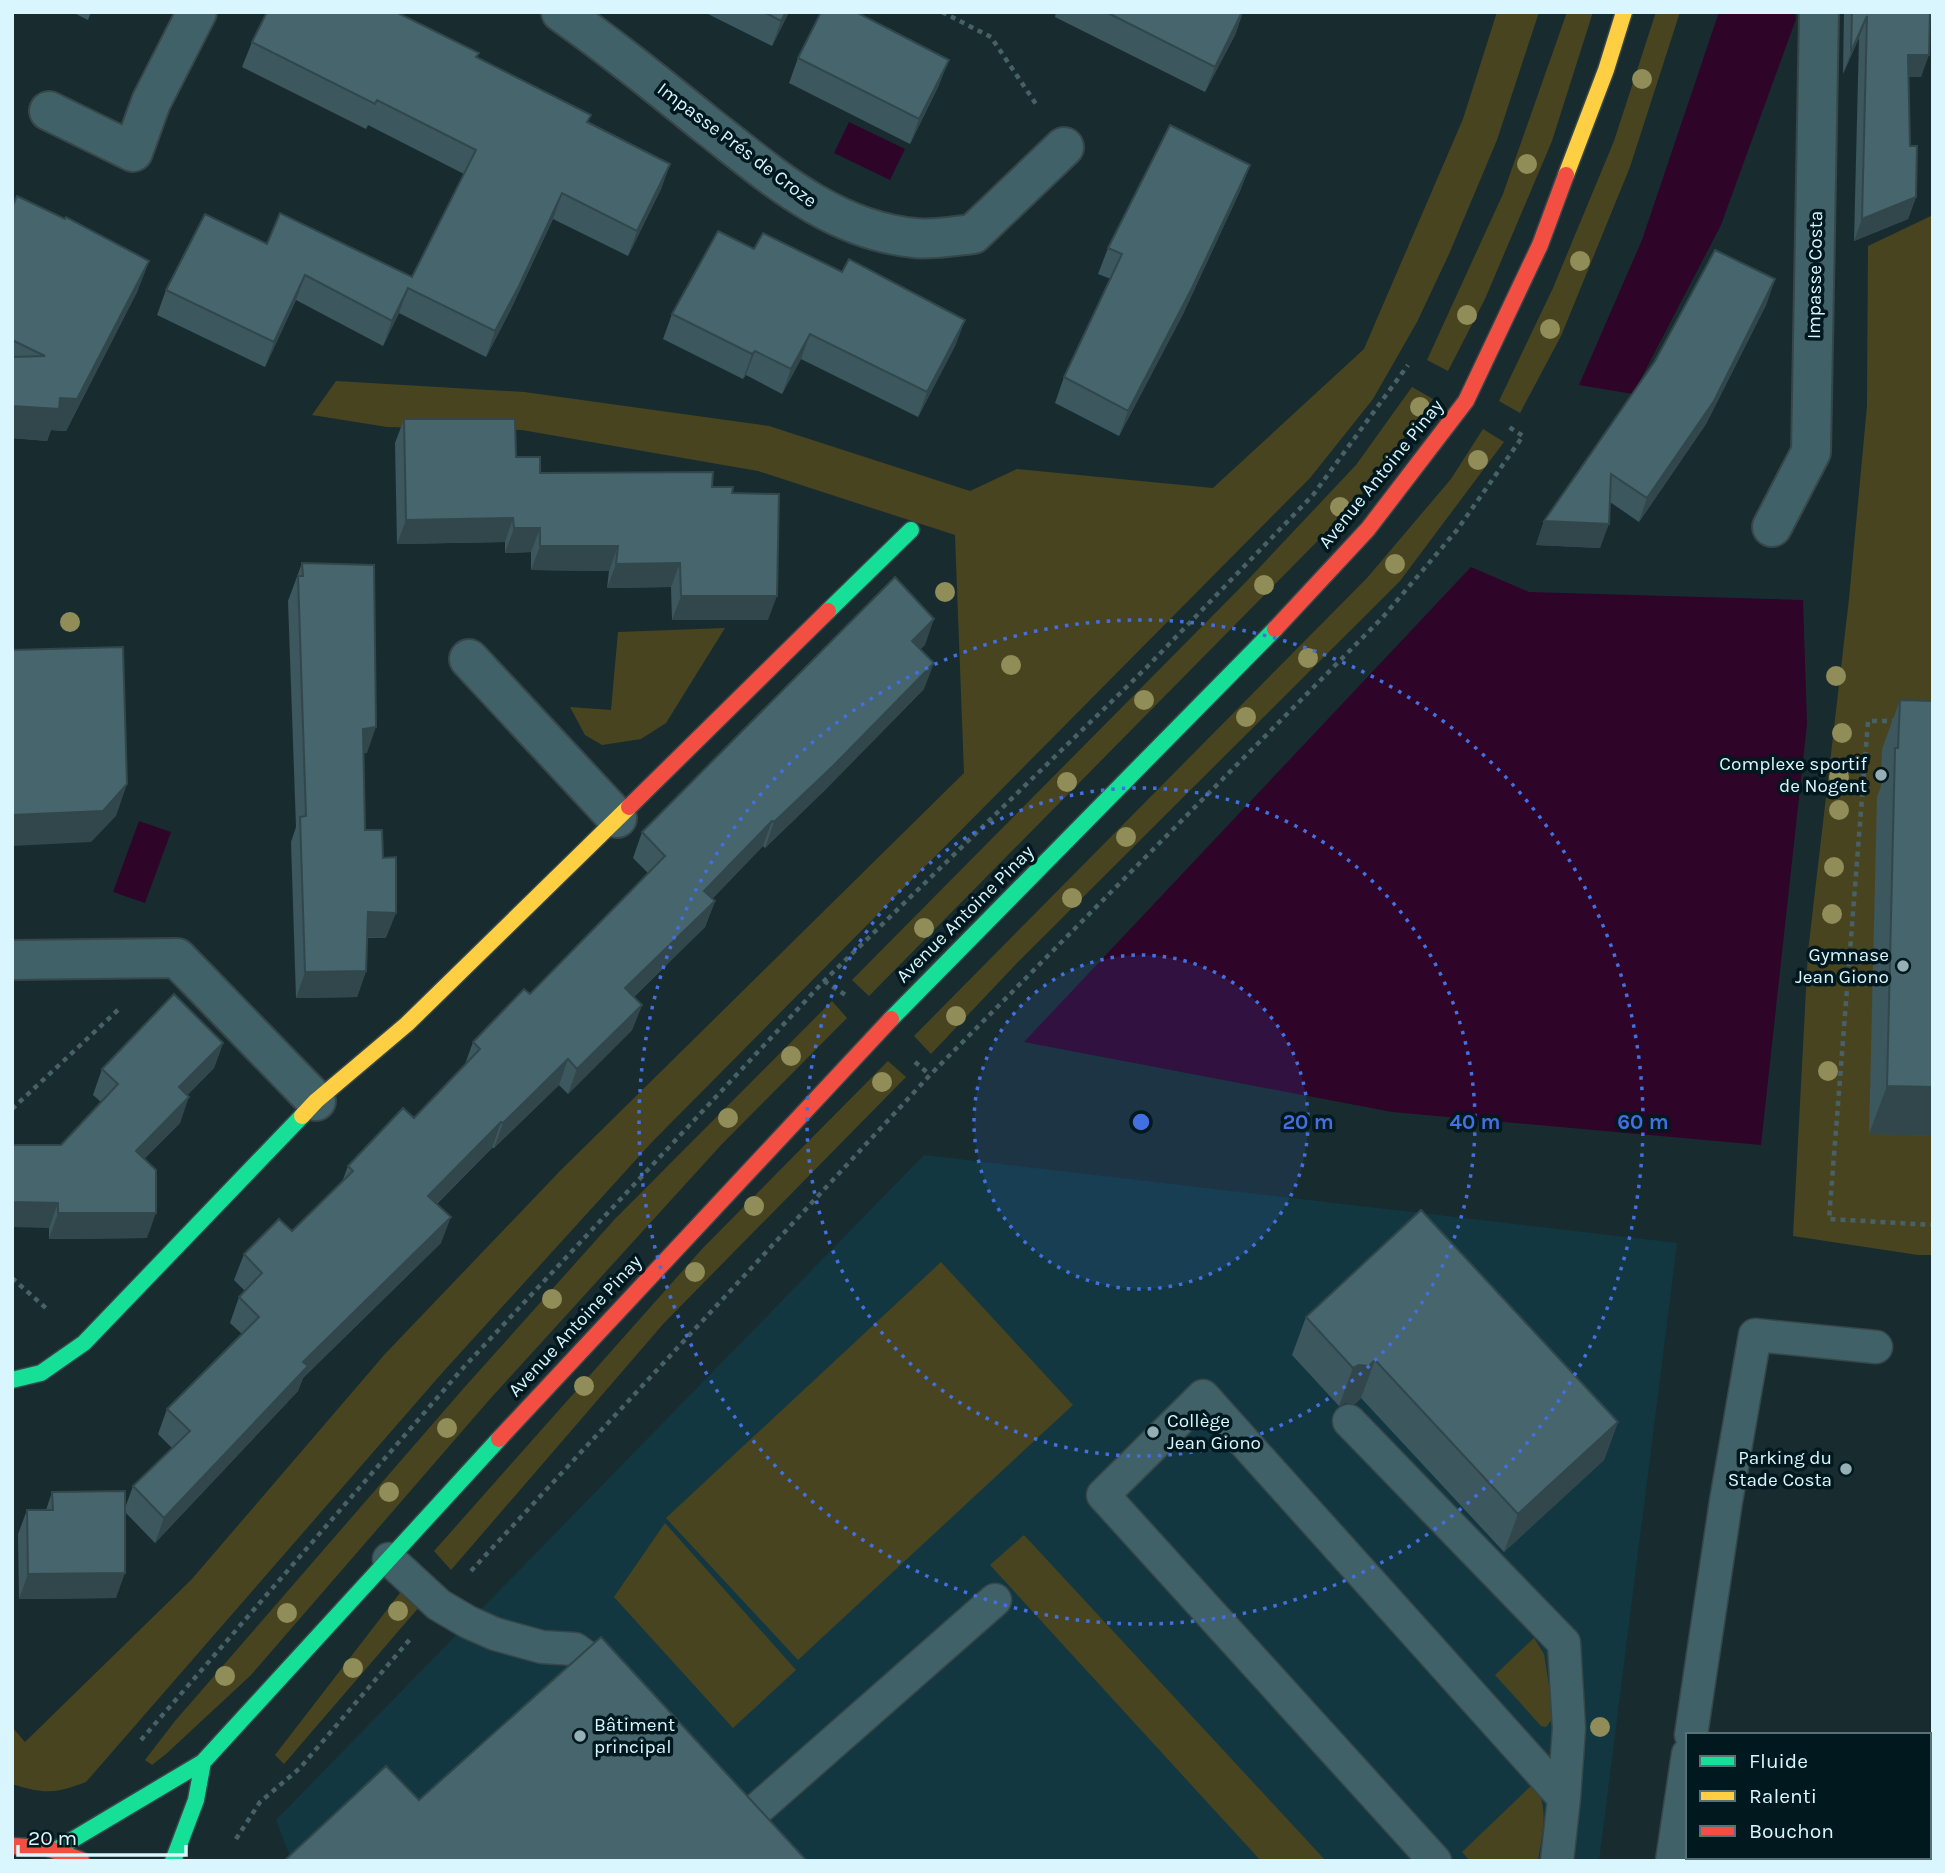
<svg xmlns="http://www.w3.org/2000/svg" width="1945" height="1873" font-family="Karla,sans-serif">
  <rect width="100%" height="100%" fill="#182c30"/>
  <path fill="#123740" d="M924,1155l753,88 -78,618h-1307l-16,-41z"/>
  <path fill="#494420" d="M1497,12h42l-42,128 -48,114 -32,68 -44,77 -63,79 -658,664 -210,231 -356,409c-32,12 -41,12 -74,2v-57l13,15 167,-163 193,-225 175,-183 404,-398 -9,-238 -197,-64 -236,-41 -135,-3 -75,-12 24,-34 188,11 245,34 201,65 47,-22 196,19 151,-139 99,-230z
    M1567,12h26l-41,129 -67,158 -37,72 -21,-11 76,-166z
    M1656,12h24l-50,155 -69,169 -41,77 -21,-12 54,-113 61,-147z
    M1933,215v1040h-15l-125,-19 15,-284 41,-353 18,-193 1,-160z
    M1412,387l21,12 -77,103 -487,494 -17,-16 391,-395 113,-120z
    M1483,429l21,13 -104,139 -383,382 -86,91 -17,-18 453,-458 84,-99z
    M725,628l-59,95 -25,16 -39,6 -17,-10 -15,-28 41,3 7,-78z
    M832,1001l15,17 -125,126 -232,255 -239,276 -85,79 -14,11 -7,-5 30,-39 288,-332 151,-169z
    M888,1061l18,16 -242,246 -213,247 -17,-19 268,-302z
    M941,1262l132,143 -275,255 -132,-142z
    M665,1523l131,147 -63,58 -119,-131z
    M1024,1535l302,326h-65l-271,-296z
    M403,1589l17,17 -136,158 -9,-9z
    M1534,1638l10,16 10,63 -8,10 -5,-1 -46,-51z
    M1534,1783c16,24 8,51 4,78h-68l-8,-9z
    M1727,1857h157l5,4h-162z"/>
  <path fill="#2e0429" d="M1719,12h76l1,7 -75,206 -88,169 -54,-9 63,-145z
    M849,122l56,27 -15,31 -56,-27z
    M1471,567l58,25 274,8 4,124 -46,421 -369,-33 -368,-70z
    M139,821l32,11 -26,71 -32,-11z"/>
  <g fill="none" stroke-linecap="round" stroke-linejoin="round">
    <g stroke="#374649" stroke-width="35">
      <path id="lane" d="M1349,1421l215,222 5,85 -5,70
        M389,1559l50,46 29,17 27,12 47,13 33,2 30,22 10,10
        M1691,1735l35,-234 29,-166 121,12
        M745,1820l250,-220
        M1435,1861l-332,-366 100,-99 361,402 -7,63
        M1672,1861l16,-107"/>
    </g>
    <g stroke="#374649" stroke-width="42">
      <path id="street" d="M561,12c51,36 99,75 147,114 63,49 123,104 207,112 18,2 39,-2 58,-4l91,-87
        M49,111l84,41 18,-50 46,-90
        M1772,527l39,-75 8,-440
        M469,659l148,159
        M12,960l165,-2 139,143"/>
    </g>
    <g stroke="#374649" stroke-width="19">
      <path id="fast" d="M828,611l83,-81
        M891,1019l384,-390
        M12,1380l29,-7 43,-30 218,-227
        M57,1849l146,-87 296,-323
        M173,1861l23,-61 7,-38"/>
    </g>
    <g stroke="#374649" stroke-width="19">
      <path id="slow" d="M1566,175l40,-105 18,-58
        M302,1116l14,-15 91,-77 222,-217"/>
    </g>
    <g stroke="#374649" stroke-width="19">
      <path id="jam" d="M1275,629l93,-100 98,-128 74,-156 26,-70
        M629,807l199,-196
        M499,1439l392,-420
        M12,1846l35,2 34,12"/>
    </g>
    <path stroke="#486167" stroke-width="4.5" stroke-dasharray="5 5" stroke-linecap="butt" d="M942,12l49,25 47,70
      M1897,721h-29l-39,498 104,6
      M824,981l23,15
      M915,1062l15,13
      M12,1109l107,-100
      M12,1278l35,31
      M471,1571l459,-496 453,-458 74,-87 66,-94 -17,-11
      M141,1740l322,-372 361,-387 322,-313 167,-173 95,-130
      M236,1839l24,-37 40,-34 111,-130"/>
    <use href="#lane" stroke="#406167" stroke-width="32"/>
    <use href="#street" stroke="#406167" stroke-width="38"/>
    <use href="#fast" stroke="#16e098" stroke-width="16"/>
    <use href="#slow" stroke="#ffcf43" stroke-width="16"/>
    <use href="#jam" stroke="#f24e42" stroke-width="16"/>
  </g>
  <g fill="#908d59">
    <circle cx="1642" cy="79" r="10"/>
    <circle cx="1527" cy="164" r="10"/>
    <circle cx="1580" cy="261" r="10"/>
    <circle cx="1467" cy="315" r="10"/>
    <circle cx="1550" cy="329" r="10"/>
    <circle cx="1420" cy="407" r="10"/>
    <circle cx="1478" cy="460" r="10"/>
    <circle cx="1340" cy="507" r="10"/>
    <circle cx="1395" cy="564" r="10"/>
    <circle cx="1264" cy="585" r="10"/>
    <circle cx="945" cy="592" r="10"/>
    <circle cx="70" cy="622" r="10"/>
    <circle cx="1308" cy="658" r="10"/>
    <circle cx="1011" cy="665" r="10"/>
    <circle cx="1836" cy="676" r="10"/>
    <circle cx="1144" cy="700" r="10"/>
    <circle cx="1246" cy="717" r="10"/>
    <circle cx="1842" cy="733" r="10"/>
    <circle cx="1839" cy="777" r="10"/>
    <circle cx="1067" cy="782" r="10"/>
    <circle cx="1839" cy="810" r="10"/>
    <circle cx="1126" cy="837" r="10"/>
    <circle cx="1834" cy="867" r="10"/>
    <circle cx="1072" cy="898" r="10"/>
    <circle cx="1832" cy="914" r="10"/>
    <circle cx="924" cy="928" r="10"/>
    <circle cx="956" cy="1016" r="10"/>
    <circle cx="791" cy="1056" r="10"/>
    <circle cx="1828" cy="1071" r="10"/>
    <circle cx="882" cy="1082" r="10"/>
    <circle cx="728" cy="1118" r="10"/>
    <circle cx="754" cy="1206" r="10"/>
    <circle cx="695" cy="1272" r="10"/>
    <circle cx="552" cy="1299" r="10"/>
    <circle cx="584" cy="1386" r="10"/>
    <circle cx="447" cy="1428" r="10"/>
    <circle cx="389" cy="1492" r="10"/>
    <circle cx="398" cy="1611" r="10"/>
    <circle cx="287" cy="1613" r="10"/>
    <circle cx="353" cy="1668" r="10"/>
    <circle cx="225" cy="1676" r="10"/>
    <circle cx="1600" cy="1727" r="10"/>
  </g>
  <path fill="#3c575d" d="M72,12h19l-3,8z
    M704,12h85l-17,34z
    M1056,12h187l-8,23 -30,57 -150,-75z
    M1844,12h86l-9,65h-12l1,69 6,51 -8,22 -54,22 5,-203 -16,36z
    M252,42l227,11 -2,5 112,64 81,42 -9,25 -33,67 -75,-37 -43,92 -24,46 -87,-44 -16,33 -87,-46 -31,67 -108,-52 9,-25 101,-46 145,33 52,-103 -96,-49 -2,4 -124,-62z
    M798,58l141,27 -29,59 -121,-61z
    M1250,165l-10,26 -57,123 -64,122 -64,-33 9,-26 47,-98 -13,-5 10,-26z
    M12,207l137,54 -12,31 -71,139 -15,-1 -4,11 -35,-3z
    M754,249l202,95 -38,73 -117,-58 -19,35 -36,-19 -3,4 -80,-40 9,-25z
    M1767,303l-61,121 -67,98 -29,-20 -10,46 -64,-3 8,-24z
    M404,419l112,38 24,16 172,14 20,6 36,127h-96l-1,-33 -64,1 2,-17 -78,-1v-18l-26,1v-11l-108,2 -2,-101z
    M302,563l65,190h-4l2,77 21,108h-19l-1,33 -9,26 -61,1 -5,-156 5,-15 -8,-226z
    M925,645l-5,4 4,40 -100,102 -59,57 -2,-2 -51,53 3,2 -10,26 -71,70 8,8 -10,25 -64,64 -9,-9 -65,63h-2l-55,56 4,39 -138,135 -5,13 -143,152 -30,-31 -9,86 -97,1 -1,-65 9,-24h19l6,-18 73,16 8,-22 39,-38 -14,-14 9,-25 75,-75 -12,-11 9,-26 6,-6 -11,-11 10,-26 48,-23 50,-49 6,-16 66,-48 50,-51 9,-25 57,-48 118,-121 -15,-15 9,-26z
    M1900,700l33,1v435l-64,-2 8,-337 4,-11 1,-37z
    M223,1043l-9,25 -27,27 -7,28 -36,36 3,79 -98,1v-11l12,-83 40,-43 -8,-7 9,-26z
    M1306,1317l312,105 -14,38 -100,92 -143,-154 -6,6 -10,-1 -6,3 -47,-51z"/>
  <path fill="#31474c" d="M786,12h3l-17,34 9,-25z
    M1243,12l-8,23 -30,57 10,-25z
    M1867,16l-8,22 -16,36 8,-22z
    M1908,55h21l-8,22h-21z
    M949,60l-10,25 -29,59 9,-25z
    M670,164l-9,25 -33,67 9,-25z
    M1250,165l-10,26 -57,123 -64,122 9,-25z
    M562,193l-9,26 -43,92 -24,46 9,-26z
    M1916,197l-8,22 -54,22 8,-22z
    M149,261l-12,31 -71,139 -15,-1 -4,11 -35,-3v-32l48,-8z
    M305,275l-9,25 -31,67 9,-25z
    M1775,279l-8,24 -61,121 -67,98 8,-24z
    M408,288l-9,25 -16,33 9,-25z
    M965,320l-9,24 -38,73 9,-25z
    M810,334l-9,25 -19,35 9,-25z
    M755,351l-9,24 -3,4 9,-25z
    M513,518l-8,24 -108,2 9,-24z
    M1544,521l65,3 -9,24 -64,-3z
    M514,528h26l-9,24 -26,1z
    M540,546h78l-9,25 -78,-1z
    M680,563l-9,24 -64,1 9,-24z
    M681,596h96l-9,24h-96z
    M934,619l-9,26 -22,22 9,-26z
    M934,663l-10,26 -100,102 -59,57 9,-26z
    M376,727l-9,26 -14,2 10,-26z
    M127,784l-11,32 -25,26 -79,4v-31z
    M772,821l-9,25 -68,71 9,-26z
    M715,901l-10,26 -89,87 9,-26z
    M368,912l28,1 -10,25 -28,-1z
    M366,971l-9,26 -61,1 9,-26z
    M642,1005l-10,25 -64,64 9,-25z
    M223,1043l-9,25 -44,45 9,-26z
    M568,1059l-9,26 -65,63 9,-25z
    M1887,1086l46,1v49l-64,-2z
    M189,1097l-9,26 -53,53 9,-25z
    M501,1122l-9,26 -73,73 9,-25z
    M12,1202l46,1 -9,25 -37,-1z
    M58,1213h98l-9,25 -98,1z
    M451,1217l-10,26 -138,135 -5,13 -143,152 9,-25 139,-156z
    M1375,1360l-14,38 -6,6 -10,-1 -6,3 14,-38z
    M1618,1422l-14,38 -100,92 14,-38z
    M125,1573l-9,25 -97,1 9,-25z"/>
  <path fill="#46656c" stroke="#31474c" stroke-width="2" d="M267,12h129l83,41 -3,4 115,58 -4,7 83,42 -33,67 -75,-38 -43,93 -24,45 -87,-43 -16,33 -87,-46 -31,67 -108,-52 39,-76 62,30 13,-31 132,64 64,-127 -99,-50 -2,4 -123,-62z
    M764,12h22l-5,9z
    M821,12h35l93,48 -30,59 -121,-61z
    M1106,12h136l-27,55z
    M1852,12h78l-1,43h-21l2,91h7l-1,51 -54,22 5,-203 -16,36z
    M1170,125l80,40 -58,123 -64,123 -64,-34 58,-123 -14,-6z
    M17,196l48,23 1,-2 83,44 -72,138 -17,-1 -1,11 -47,-3v-49l33,-1 -33,-16v-133z
    M718,231l36,18 9,-16 79,39 7,-13 116,61 -38,72 -117,-58 -19,35 -36,-18 -3,3 -80,-40z
    M1715,250l60,29 -61,122 -67,97 -36,-24 -2,50 -65,-3 111,-160z
    M404,419h111l1,38h24v16l173,-1 -1,15h21l-1,6 47,1 -2,102h-96l-1,-33 -64,1 2,-18h-78v-18h-26l-1,-10 -107,2z
    M302,563l72,2 2,162 -13,2 2,101h17l1,28 13,-1v56l-28,-1 -2,59 -61,1 -5,-155 6,-1 -8,-240h5z
    M895,577l39,42 -22,22 22,22 -101,103 -59,56 -2,-1 -68,70 11,10 -90,87 17,17 -65,64 -9,-10 -65,64 -2,-1 -73,74 23,21 -148,145 5,4 -144,152 -31,-32 57,-55 -23,-22 92,-92 -20,-20 23,-24 -18,-19 35,-35 13,12 61,-60 -5,-5 55,-58 11,10 66,-69 -7,-7 51,-53 6,5 135,-138 -23,-24z
    M123,647l4,137 -24,27 -91,4v-165z
    M1900,700l33,1v386l-46,-1 8,-338h3z
    M174,994l49,49 -44,44 10,10 -53,54 20,19v43h-98v-10l-46,-1v-57h49l57,-61 -16,-15z
    M1421,1210l197,212 -100,92 -143,-154 -6,6 -10,-1 -6,3 -47,-51z
    M125,1491v82l-97,1 -1,-64h26l-1,-18z
    M601,1637l206,224h-523l102,-95 33,34z"/>
  <circle cx="1141" cy="1122" r="167" fill="#4370e0" fill-opacity=".12"/>
  <g fill="none" stroke="#4370e0" stroke-width="3.5" stroke-dasharray="3.5 7">
    <circle cx="1141" cy="1122" r="167"/>
    <circle cx="1141" cy="1122" r="334"/>
    <circle cx="1141" cy="1122" r="502"/>
  </g>
  <g fill="#95afb6" stroke="#01181e" stroke-width="2.5">
    <circle cx="1881" cy="775" r="7"/>
    <circle cx="1903" cy="966" r="7"/>
    <circle cx="1153" cy="1432" r="7"/>
    <circle cx="1846" cy="1469" r="7"/>
    <circle cx="580" cy="1736" r="7"/>
  </g>
  <g text-anchor="middle" dominant-baseline="central" stroke-width="7" stroke-linejoin="round" paint-order="stroke">
    <g font-size="19" fill="#d9f6fe" stroke="#01181e">
      <text transform="translate(737 145) rotate(37)">Impasse Prés de Croze</text>
      <text transform="translate(1815 275) rotate(-89)">Impasse Costa</text>
      <text transform="translate(1381 474) rotate(-51)">Avenue Antoine Pinay</text>
      <text transform="translate(965 914) rotate(-45)">Avenue Antoine Pinay</text>
      <text transform="translate(575 1326) rotate(-47)">Avenue Antoine Pinay</text>
    </g>
    <g font-size="19" fill="#d9f6fe" stroke="#01181e" text-anchor="end">
      <text x="1867" y="764">Complexe sportif<tspan x="1867" dy="22">de Nogent</tspan></text>
      <text x="1889" y="955">Gymnase<tspan x="1889" dy="22">Jean Giono</tspan></text>
      <text x="1167" y="1421" text-anchor="start">Collège<tspan x="1167" dy="22">Jean Giono</tspan></text>
      <text x="1832" y="1458">Parking du<tspan x="1832" dy="22">Stade Costa</tspan></text>
      <text x="594" y="1725" text-anchor="start">Bâtiment<tspan x="594" dy="22">principal</tspan></text>
    </g>
  </g>
  <circle cx="1141" cy="1122" r="10" fill="#4370e0" stroke="#01181e" stroke-width="3.5"/>
  <g font-size="21" text-anchor="middle" font-weight="bold" fill="#4370e0" stroke="#01181e" stroke-width="7" stroke-linejoin="round" paint-order="stroke">
    <text x="1308" y="1129">20 m</text>
    <text x="1475" y="1129">40 m</text>
    <text x="1643" y="1129">60 m</text>
  </g>
  <rect width="1945" height="1873" fill="none" stroke="#d9f6fe" stroke-width="28"/>
  <rect x="1686" y="1733" width="245" height="126" fill="#01181e" stroke="#577178" stroke-width="2"/>
  <rect x="1700" y="1756" width="35" height="10" fill="#16e098" stroke="#577178" stroke-width="2"/>
  <text x="1749" y="1768" font-size="21" fill="#d9f6fe">Fluide</text>
  <rect x="1700" y="1791" width="35" height="10" fill="#ffcf43" stroke="#577178" stroke-width="2"/>
  <text x="1749" y="1803" font-size="21" fill="#d9f6fe">Ralenti</text>
  <rect x="1700" y="1826" width="35" height="10" fill="#f24e42" stroke="#577178" stroke-width="2"/>
  <text x="1749" y="1838" font-size="21" fill="#d9f6fe">Bouchon</text>
  <path d="M18 1845v10h168v-10" fill="none" stroke="#d9f6fe" stroke-width="3.5"/>
  <text x="28" y="1845" font-size="21" fill="#d9f6fe" stroke="#01181e" stroke-width="5" paint-order="stroke">20 m</text>
</svg>
